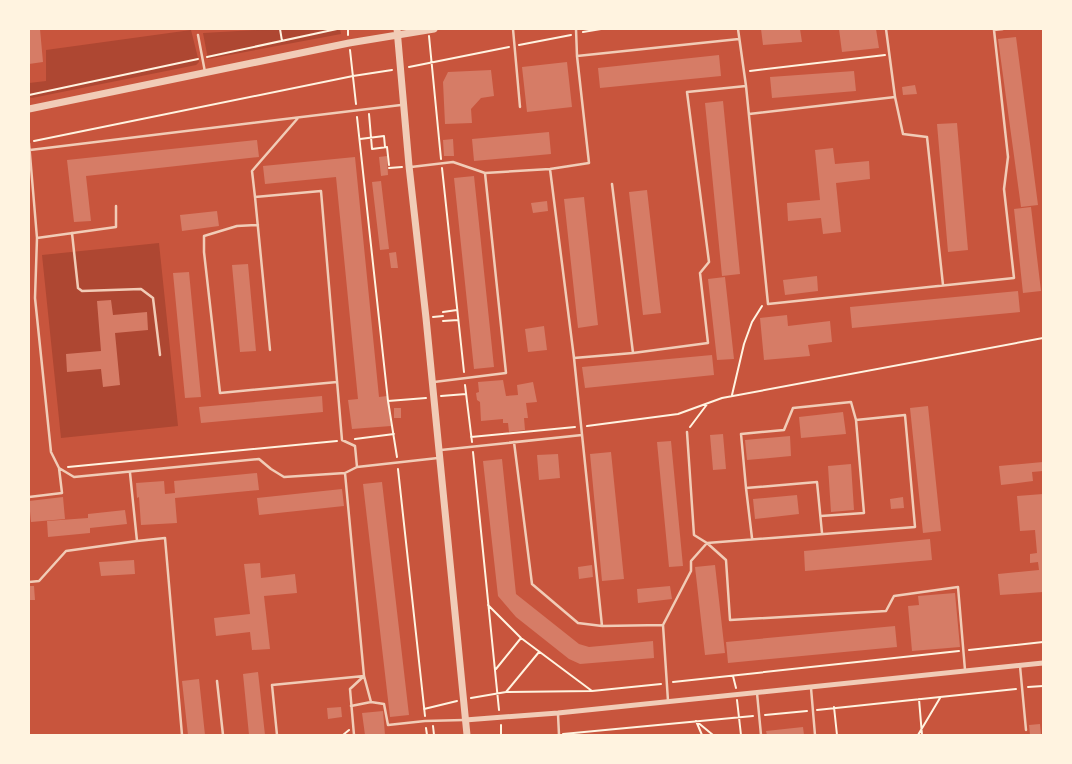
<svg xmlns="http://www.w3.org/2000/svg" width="1072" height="764" font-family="'Roboto Serif',serif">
  <rect width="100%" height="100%" fill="#c8553d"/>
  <path fill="#ae4732" d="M274,29h66l1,5 -133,25 -5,-26z
    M191,30l8,32 -3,3 -164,33 -3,-1v-14l17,-2v-31z
    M159,243l19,183 -117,12 -19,-183z"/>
  <path fill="#d67c66" d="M29,29h11l3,33 -14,2z
    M761,29h39l2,13 -39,3z
    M839,29h37l3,19 -37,4z
    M1016,37l22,168 -17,2 -23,-168z
    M719,55l2,21 -121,12 -2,-20z
    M567,62l5,45 -45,5 -5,-45z
    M491,70l3,26 -13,2 -10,11 1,14 -27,1 -2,-42 5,-10z
    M854,71l2,20 -84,7 -2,-21z
    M915,85l2,9 -14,1 -1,-8z
    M723,101l17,173 -18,2 -17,-173z
    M957,123l11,127 -20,2 -11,-128z
    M549,132l2,22 -77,7 -2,-22z
    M453,139l1,17h-10l-1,-16z
    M257,140l2,17 -173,19 5,45 -17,1 -7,-62z
    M833,148l2,16 34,-3 1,18 -34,4 5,49 -18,2 -2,-16 -33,3 -1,-18 33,-3 -5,-50z
    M387,156l1,19 -7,1 -2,-19z
    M355,157l24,240 8,-1 4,30 -39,3 -4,-29 10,-1 -22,-222 -71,7 -2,-18z
    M474,176l20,191 -20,2 -20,-191z
    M381,181l8,68 -9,1 -8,-68z
    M647,190l14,123 -18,2 -14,-123z
    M584,197l14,128 -20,3 -14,-129z
    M547,201l1,10 -15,2 -2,-10z
    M1031,207l10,84 -18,2 -9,-84z
    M217,211l2,15 -37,5 -2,-16z
    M396,252l2,16h-7l-2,-15z
    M248,264l8,87 -16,1 -8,-87z
    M189,272l12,125 -16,1 -12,-125z
    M817,276l1,15 -33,4 -2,-15z
    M725,277l9,82 -17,1 -9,-81z
    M1018,291l2,21 -168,16 -2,-21z
    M111,300l2,15 34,-3 1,18 -33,3 5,52 -17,2 -2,-18 -34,3 -1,-18 35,-3 -4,-50z
    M787,315l1,11 42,-5 2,21 -24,3 2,11 -46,4 -4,-42z
    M544,326l3,24 -19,2 -3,-23z
    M712,355l2,20 -129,13 -3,-21z
    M503,380l3,16 12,-1 -1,-10 16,-3 4,20 -11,1 2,15h-4l1,12 -16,2 -1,-9h-5v-4l-22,2 -1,-19 -3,-2 -1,-7 3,-1 -1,-10z
    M322,396l1,16 -122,11 -2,-16z
    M928,406l13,125 -18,2 -13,-125z
    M394,408h7v10h-7z
    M843,412l3,22 -45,4 -2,-21z
    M723,434l3,35 -13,1 -3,-35z
    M790,436l1,20 -44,4 -2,-20z
    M671,441l12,125 -14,1 -12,-125z
    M611,452l13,127 -22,2 -12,-127z
    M558,454l2,24 -21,2 -2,-25z
    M502,459l14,135 63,50 10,3 64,-6 1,17 -74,6 -11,-5 -53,-42 -18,-21 -15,-135z
    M1043,462v9l-11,1 1,9 -32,4 -2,-19z
    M851,464l3,46 -23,2 -3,-46z
    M257,473l2,17 -84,8 2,25 -36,2 -2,-28 -2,1 -1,-15 28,-2 1,13 10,-1 -1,-12z
    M382,482l27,233 -19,2 -27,-233z
    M342,489l2,17 -85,9 -2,-17z
    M1043,494v98l-43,3 -2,-21 41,-4 -1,-8 -8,1v-9l7,-1 -2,-23 -15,1 -3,-35z
    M797,495l2,19 -44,5 -2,-20z
    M63,497l2,22 -34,3 -2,-21z
    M903,497l1,11 -13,1 -1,-10z
    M125,510l2,14 -37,4v5l-42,4 -1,-16 41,-3v-4z
    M930,539l2,21 -127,11 -1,-20z
    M134,560l1,14 -34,2 -2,-14z
    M260,563l1,15 34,-4 2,19 -33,3 6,53 -18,1 -2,-18 -34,4 -2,-18 36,-4 -6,-50z
    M592,565l1,12 -14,2 -1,-12z
    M715,565l10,88 -20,2 -10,-88z
    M29,586h5l1,14h-6z
    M670,586l2,13 -34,4 -1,-14z
    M955,593l5,54 -48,4 -4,-45 11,-1 -1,-9z
    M895,626l2,21 -169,16 -2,-21z
    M258,672l7,63h-16l-6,-61z
    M199,679l6,56h-17l-6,-54z
    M341,707l1,10 -14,2 -1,-11z
    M383,711l2,24h-20l-3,-22z
    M1040,724l1,11h-11l-1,-10z
    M803,727l1,8h-37l-1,-4z"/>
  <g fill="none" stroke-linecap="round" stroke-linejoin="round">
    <path stroke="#fff3e0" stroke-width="2" d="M280,29l2,12
      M348,29v6
      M583,32l18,-3
      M429,36l12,123
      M519,45l52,-10
      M350,50l6,54
      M207,57l130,-28
      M409,67l100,-20
      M750,71l135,-16
      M29,95l169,-36
      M369,114l3,35 15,-2 2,18
      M357,117l31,284 9,56
      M360,139l24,-3 1,11
      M34,141l319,-65 39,-6
      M389,168l13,-1
      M442,168l22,204
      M443,312l14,-2
      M433,317l10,-1
      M443,321l15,-1
      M465,385l7,57
      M732,395l12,-51 8,-22 10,-16
      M441,396l25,-2
      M388,401l38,-3
      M587,426l91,-12 44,-16 321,-60
      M690,427l18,-24
      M471,437l104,-10
      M355,439l39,-5
      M473,452l26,258
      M68,467l269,-26
      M398,469l27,247
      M488,605l33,33 71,53
      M969,650l74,-8
      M496,669l25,-31
      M733,676l3,12
      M673,682l286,-31
      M1028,687l15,-1
      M506,692l33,-40
      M471,698l35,-6 86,-1 69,-7
      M919,699l3,36
      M737,700l4,35
      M834,707l3,28
      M424,709l33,-8
      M817,710l199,-21
      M765,715l42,-4
      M501,725v10
      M433,726l1,9
      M426,728l1,7
      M563,734l190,-18
      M343,735l6,-5
      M702,735l-6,-14 17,14
      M918,735l22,-37"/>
    <path stroke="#f1ccb7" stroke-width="2.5" d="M513,29l7,78
      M886,29l9,68 8,37 24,3 16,148
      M198,35l7,37
      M577,56l162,-17
      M746,86l22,218 246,-26 -10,-89 4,-32 -14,-127 9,-1
      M749,114l146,-17
      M298,118l-46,53 3,26 66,-6 21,249 13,6 2,21
      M29,143l8,95 -2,60 16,154 8,16 15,9 185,-18 12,10 13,8 61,-4 12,-6 81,-9
      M30,150l371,-45
      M411,167l42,-5 32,11 65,-4 39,-6 -12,-107 -1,-27
      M550,169l24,189 28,268 61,-1 5,76
      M612,184l21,169
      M255,197l15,153
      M258,225l-21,1 -33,10v16l16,141 117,-11
      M72,233l6,55 4,3 59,-2 12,9 7,57
      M37,238l79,-11v-21
      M574,358l59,-5 75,-10 -8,-70 9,-11 -22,-170 59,-6 -8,-57
      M434,382l72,-9 -21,-200
      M687,432l7,103 13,8 208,-16 -10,-112 -49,5 8,93 -43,3
      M514,442l18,142 46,39 24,3
      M441,450l141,-15
      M130,473l7,68 28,-3 17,197
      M345,473l19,203 -14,13 4,46
      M746,488l6,50
      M29,497l33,-4 -3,-25
      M822,533l-5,-51 -71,6 -5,-54 43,-4 9,-22 58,-6 5,18
      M29,582l10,-1 27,-30 71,-10
      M663,625l28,-54v-10l16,-18 19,17 4,60 156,-9 8,-15 64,-9 7,83
      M1020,666l6,64
      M217,681l6,54
      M811,688l4,47
      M757,693l4,42
      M351,706l20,-4
      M558,714l1,21
      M277,735l-5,-50 92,-9 7,26 13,2 4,21 37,-4 39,-1"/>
    <path stroke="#f1ccb7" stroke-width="5" d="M465,720l93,-7 485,-50"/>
    <path stroke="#f1ccb7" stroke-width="7" d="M397,29l12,137 17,152 41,417
      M29,109l320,-66 85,-14"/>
  </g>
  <rect width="1072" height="764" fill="none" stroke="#fff3e0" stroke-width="60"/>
</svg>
